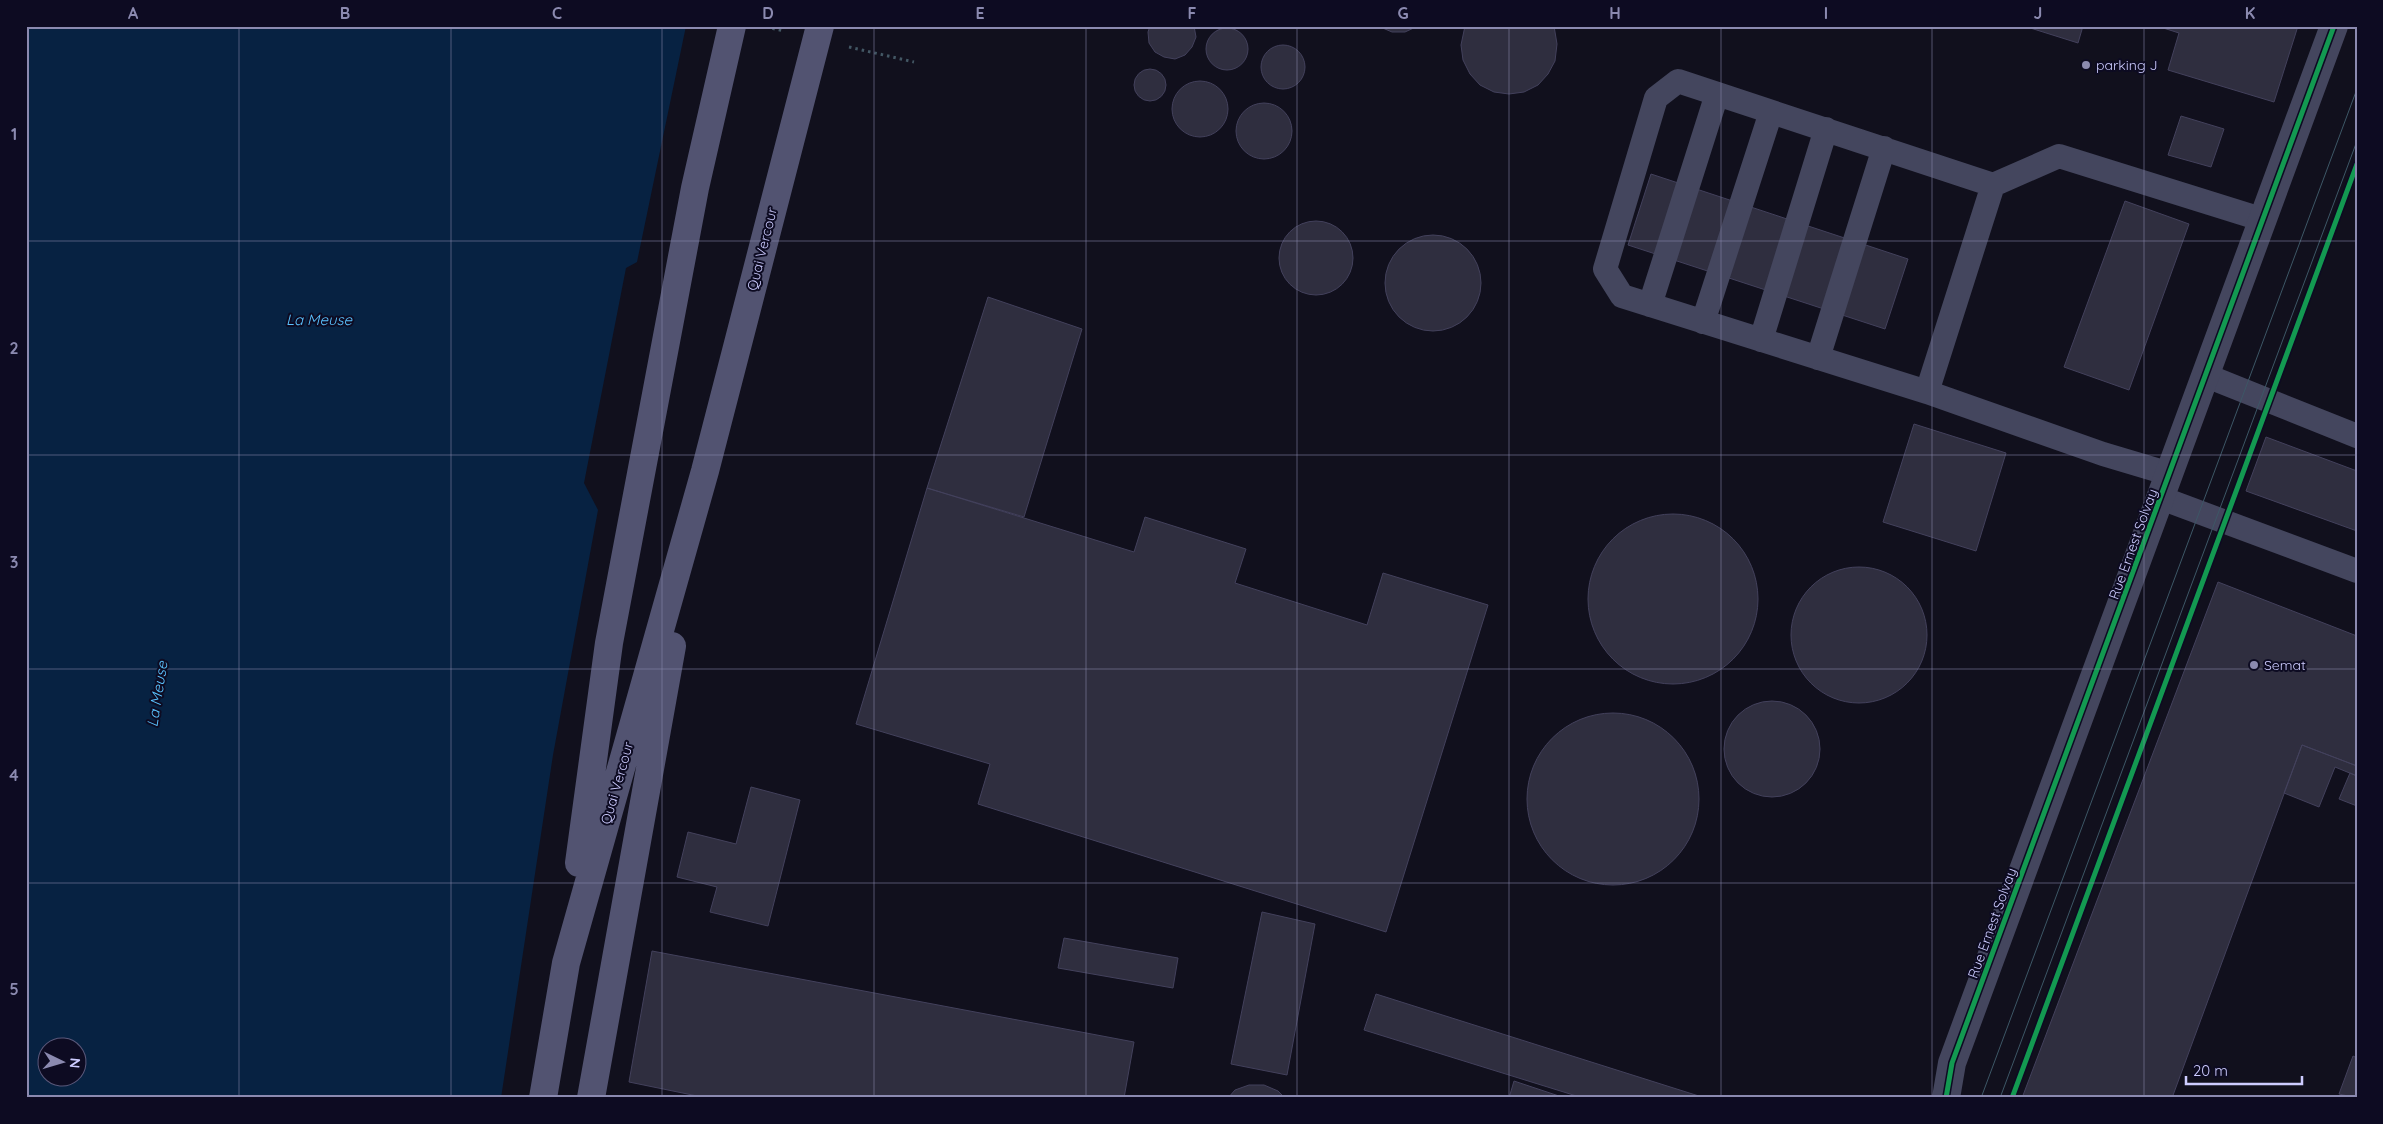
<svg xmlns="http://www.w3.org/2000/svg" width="2383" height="1124" font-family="Quicksand,sans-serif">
  <rect width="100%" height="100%" fill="#11101d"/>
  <path fill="#072242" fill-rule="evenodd" d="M26,26h660l-49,236 -11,6 -42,215 14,27 -45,245 -52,343h-475zM48,1046h30v30h-30z"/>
  <path fill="#2f2e3f" stroke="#43415c" d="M1150,26h44l2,11 -4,10 -7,8 -10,4 -11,-2 -9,-5 -6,-9 -1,-11z
    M1378,26h40l-13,6h-13z
    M1465,26h89l3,18 -2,17 -7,13 -10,11 -14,7 -15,2 -15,-2 -14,-7 -10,-11 -7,-14 -2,-15z
    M2024,26h59l-5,17z
    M2157,26h141l-24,76 -106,-32 11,-37z
    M1206 49a21 21 0 1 1 42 0a21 21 0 1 1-42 0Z
    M1261 67a22 22 0 1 1 44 0a22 22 0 1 1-44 0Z
    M1134 85a16 16 0 1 1 32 0a16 16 0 1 1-32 0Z
    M1172 109a28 28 0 1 1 56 0a28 28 0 1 1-56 0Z
    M1236 131a28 28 0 1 1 56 0a28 28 0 1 1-56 0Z
    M2181,116l43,13 -13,38 -43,-12z
    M1651,174l257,85 -23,70 -257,-84z
    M2125,201l64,23 -60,166 -65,-23z
    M1279 258a37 37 0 1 1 74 0a37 37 0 1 1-74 0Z
    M1385 283a48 48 0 1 1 96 0a48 48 0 1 1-96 0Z
    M988,297l94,32 -58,188 -97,-29z
    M1914,424l92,29 -30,98 -93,-29z
    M2266,437l91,34v60l-111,-40z
    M927,488l207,64 11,-35 101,32 -11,34 132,42 16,-52 105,32 -102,327 -408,-128 12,-40 -134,-40z
    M1588 599a85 85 0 1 1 170 0a85 85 0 1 1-170 0Z
    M1791 635a68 68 0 1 1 136 0a68 68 0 1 1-136 0Z
    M2218,582l139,54v130l-55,-21 -130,353h-150z
    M1724 749a48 48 0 1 1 96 0a48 48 0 1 1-96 0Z
    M1527 799a86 86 0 1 1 172 0a86 86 0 1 1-172 0Z
    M2302,745l55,21v10l-22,-9 -16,40 -35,-14z
    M2350,773l7,3v30l-18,-7z
    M751,787l49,13 -32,126 -58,-14 7,-25 -40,-10 11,-45 48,12z
    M1262,912l53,12 -28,151 -56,-11z
    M1064,938l114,20 -5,30 -115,-20z
    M652,951l482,91 -10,56h-417l-78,-16z
    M1376,994l326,103v1h-119l-219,-68z
    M2353,1056l4,2v40l-18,-4z
    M1514,1081l51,17h-56z
    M1249,1085h15l14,6 7,7h-57l7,-8z"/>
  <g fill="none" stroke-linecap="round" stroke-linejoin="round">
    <path stroke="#435764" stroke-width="3" stroke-dasharray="2.5 4" stroke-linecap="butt" d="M766,27l18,4
      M849,47l65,15"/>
    <path stroke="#44465e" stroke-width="24" d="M1650,305l67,-211
      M1703,322l68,-210
      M1761,340l65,-211
      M1818,358l66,-210
      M2207,376l150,60
      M1927,392l66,-207
      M2170,474l-67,-20 -176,-62 -305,-96 -17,-27 51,-171 22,-17 315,104 66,-29 205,64
      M2161,498l196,73"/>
    <path stroke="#44465e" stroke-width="28" d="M1946,1098l6,-35 382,-1037"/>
    <path stroke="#525371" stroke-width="28" d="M579,863l30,-220 86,-455 37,-162
      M543,1098l23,-135 139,-492 115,-445
      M591,1098l81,-452"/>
    <path stroke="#3d5766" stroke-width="1" d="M1981,1098l376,-1009
      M2000,1098l357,-957"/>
    <g stroke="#0d0b22" stroke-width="8">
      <path id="cycleway" d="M1946,1098l6,-35 382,-1037
        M2012,1098l345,-934"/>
    </g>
    <use href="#cycleway" stroke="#139951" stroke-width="5"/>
  </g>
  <path fill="none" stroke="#8b8ab0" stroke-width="1" stroke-opacity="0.55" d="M239,26v1072M451,26v1072M662,26v1072M874,26v1072M1086,26v1072M1297,26v1072M1509,26v1072M1721,26v1072M1932,26v1072M2144,26v1072M26,241h2331M26,455h2331M26,669h2331M26,883h2331"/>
  <g fill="#8b8ab0" stroke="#0d0b22" stroke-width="2">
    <circle cx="2086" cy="65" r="5"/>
    <circle cx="2254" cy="665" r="5"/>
  </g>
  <g text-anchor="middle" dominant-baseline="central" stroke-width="4" stroke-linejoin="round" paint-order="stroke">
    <g font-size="14" fill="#cdccff" stroke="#0d0b22" text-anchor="start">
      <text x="2096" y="65">parking J</text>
      <text x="2264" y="665">Semat</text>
    </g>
    <g font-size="14" fill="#cdccff" stroke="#0d0b22">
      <text transform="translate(762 249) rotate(-76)">Quai Vercour</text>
      <text transform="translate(2133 544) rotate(-70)">Rue Ernest Solvay</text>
      <text transform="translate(617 783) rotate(-74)">Quai Vercour</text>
      <text transform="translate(1992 923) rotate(-70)">Rue Ernest Solvay</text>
    </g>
    <g font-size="15" font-style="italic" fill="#5ac3ff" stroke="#0d0b22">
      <text x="319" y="319">La Meuse</text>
      <text transform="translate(157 694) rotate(-81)">La Meuse</text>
    </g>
  </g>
  <rect width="2383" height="1124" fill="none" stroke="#0d0b22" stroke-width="55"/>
  <g transform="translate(62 1062) rotate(95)"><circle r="24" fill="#0d0b22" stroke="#5a587a"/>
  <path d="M0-4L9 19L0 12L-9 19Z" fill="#8b8ab0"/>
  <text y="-8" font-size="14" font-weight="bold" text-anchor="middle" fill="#cdccff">N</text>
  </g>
  <path d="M2186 1076v8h116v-8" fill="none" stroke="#cdccff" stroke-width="2.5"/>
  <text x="2193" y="1076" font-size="15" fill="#cdccff" stroke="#0d0b22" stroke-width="4" paint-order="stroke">20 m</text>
  <rect x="28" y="28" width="2328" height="1068" fill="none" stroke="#8b8ab0" stroke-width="2"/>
  <g font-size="16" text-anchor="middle" font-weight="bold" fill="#8b8ab0">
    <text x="133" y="19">A</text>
    <text x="345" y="19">B</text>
    <text x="557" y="19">C</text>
    <text x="768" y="19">D</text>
    <text x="980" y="19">E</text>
    <text x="1192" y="19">F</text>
    <text x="1403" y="19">G</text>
    <text x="1615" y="19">H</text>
    <text x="1826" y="19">I</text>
    <text x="2038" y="19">J</text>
    <text x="2250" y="19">K</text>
    <text x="14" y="140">1</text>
    <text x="14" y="354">2</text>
    <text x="14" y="568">3</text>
    <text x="14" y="781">4</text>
    <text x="14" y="995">5</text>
  </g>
</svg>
